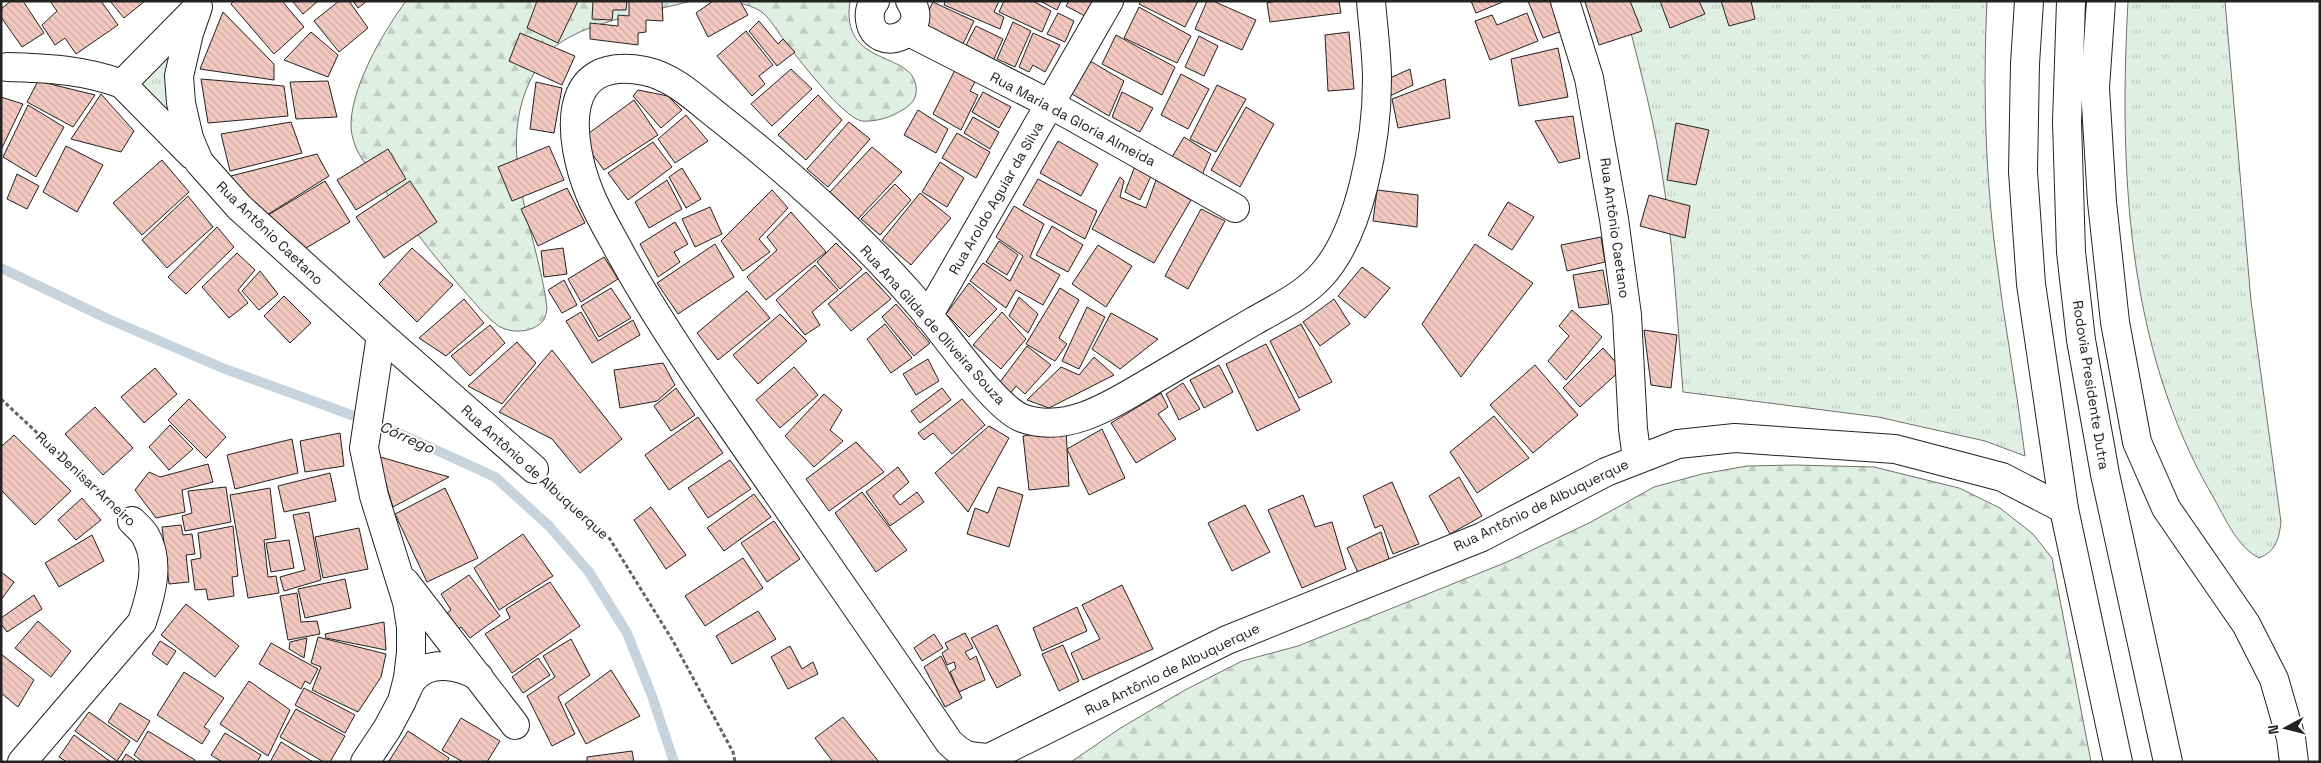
<svg xmlns="http://www.w3.org/2000/svg" width="2321" height="763" font-family="'Space Grotesk',sans-serif">
  <defs>
    <pattern id="grass-tufts" width="24" height="20" patternUnits="userSpaceOnUse" patternTransform="scale(1.25)"><rect width="24" height="20" fill="#e0efe3"/><path d="M3 7l-1-3M5 7V3M7 7l1-3M15 17l-1-3M17 17v-4M19 17l1-3" fill="none" stroke="#c0cdc2"/></pattern>
    <pattern id="forest-firs" width="22" height="20" patternUnits="userSpaceOnUse" patternTransform="scale(1.25)"><rect width="22" height="20" fill="#e0efe3"/><path d="M5 1l3.5 6h-7zM16 11l3.5 6h-7z" fill="#c0cdc2"/></pattern>
    <pattern id="building-back-hatch" width="6" height="6" patternUnits="userSpaceOnUse" patternTransform="scale(1.25)"><rect width="6" height="6" fill="#f3c9c0"/><path d="M-1 5l2 2M0 0l6 6M5-1l2 2" fill="none" stroke="#d0aca5"/></pattern>
  </defs>
  <rect width="100%" height="100%" fill="#fff"/>
  <path fill="url(#grass-tufts)" stroke="#6f6f6f" d="M1623,1h364c-4,86 -2,170 9,255 8,67 21,133 29,200l-40,-15 -107,-24 -195,-25c-6,-77 -10,-155 -23,-231 -9,-54 -24,-107 -37,-160z
    M2128,1h97l26,300 30,221c-2,17 -5,29 -22,36 -23,-12 -34,-41 -47,-63 -86,-148 -93,-327 -84,-494z
    M192,17l-3,131 -62,-64z"/>
  <path fill="url(#forest-firs)" stroke="#6f6f6f" d="M406,1h285c-37,10 -92,19 -123,37 -19,10 -28,23 -37,41 -37,74 7,154 16,229 -1,10 -4,16 -14,20 -11,5 -26,4 -36,-3 -12,-9 -22,-22 -32,-33 -25,-28 -48,-58 -71,-89 -11,-16 -25,-32 -35,-49 -4,-7 -7,-17 -8,-25 -2,-39 32,-97 55,-128z
    M727,1h123c-10,67 61,49 66,85 2,14 -6,20 -17,26 -10,6 -25,10 -37,9 -19,-3 -65,-64 -78,-81 -7,-9 -13,-20 -21,-27 -10,-8 -24,-10 -36,-12z
    M1794,465l80,2 85,21 41,20 33,26 19,24 39,204h-1020l48,-33 66,-39 57,-29 56,-15 209,-84 84,-40 63,-35 48,-13 45,-8z"/>
  <g fill="none" stroke-linecap="round" stroke-linejoin="round">
    <path stroke="#c7d3dd" stroke-width="10" d="M1,268l105,50 119,51 165,60 105,48 54,49 40,46 38,61 25,63 22,66"/>
  </g>
  <path fill="url(#building-back-hatch)" stroke="#222" d="M11,1h12l21,32 -22,14 -21,-30v-8z
    M50,1h51l17,24 -42,29 -11,-16 -10,7 -13,-20 15,-14z
    M110,1h35l-21,17z
    M234,1h48l22,26 -30,27 -43,-50z
    M292,1h26l-15,13z
    M339,1h10l19,27 -29,24 -25,-31z
    M353,1h14l-9,7z
    M537,1h41l-20,42 -31,-15z
    M593,1h34l-1,9h-13l-1,10 -20,-1z
    M629,1h33l1,20 -17,-1v12l-8,1v12l-48,-6v-16l28,3v-11l11,1z
    M713,1h27l8,14 -40,22 -12,-24z
    M945,1h54l-5,11 10,5 -4,12 -56,-24z
    M1004,1h29l18,10 -9,21 -43,-20z
    M1040,1h21l-4,9z
    M1069,1h24l-8,15 -19,-10z
    M1141,1h57l-13,26 -46,-23z
    M1207,1h6l43,19 -14,30 -47,-21z
    M1277,1h62l2,12 -71,9 -3,-19z
    M1471,1h34l-29,12z
    M1528,1h22l12,30 -19,7z
    M1588,1h42l12,30 -43,14 -14,-43z
    M1660,1h39l6,13 -35,14z
    M1721,1h30l4,18 -26,7z
    M933,2l41,19 -11,23 -41,-21z
    M1139,7l52,29 -14,27 -53,-25z
    M223,12l51,52v16l-74,-11z
    M1058,13l16,8 -9,21 -18,-8z
    M1527,13l11,28 -48,19 -15,-39 17,-6 5,10z
    M759,21l19,23 5,-5 12,13 -18,14 -28,-35z
    M1013,22l18,9 -16,36 -18,-8z
    M976,26l27,13 -10,22 -28,-14z
    M746,31l27,34 -14,11 6,8 -13,12 -35,-40z
    M311,32l27,23 -10,22 -44,-17z
    M1349,32l5,57 -26,2 -3,-56z
    M520,33l55,23 -13,29 -53,-24z
    M1033,33l27,12 -15,27 -12,-7 -4,7 -10,-5z
    M1116,35l59,32 -13,28 -60,-31z
    M1199,36l19,10 -14,30 -19,-9z
    M1558,48l10,49 -49,9 -8,-47z
    M1085,58l39,23 -15,35 -42,-25z
    M956,68l21,10 -7,13 8,4 -17,35 -28,-16z
    M791,69l21,20 -40,37 -21,-22z
    M1410,69l3,16 -23,11v-18z
    M1181,74l28,15 -21,40 -27,-14z
    M201,79l83,7 4,30 -80,7z
    M1445,79l5,39 -52,10 -6,-29z
    M38,81l57,14 -22,32 -46,-25z
    M328,81l9,36 -41,2 -6,-37z
    M536,82l26,6 -8,45 -24,-4z
    M1217,85l29,14 -30,53 -26,-13z
    M638,90l30,6 14,14 -21,18 -28,-32z
    M983,92l28,15 -12,21 -27,-16z
    M1122,92l31,16 -13,24 -28,-15z
    M101,94l33,37 -13,21 -50,-13z
    M818,95l24,25 -36,40 -28,-25z
    M1,97l22,7 -22,46z
    M634,100l24,35 -54,35 -23,-31z
    M28,105l36,22 -28,50 -33,-20z
    M1246,107l28,17 -34,63 -29,-17z
    M918,110l30,19 -12,24 -32,-18z
    M686,115l22,26 -33,22 -17,-24z
    M1573,116l7,42 -21,5 -24,-42z
    M973,117l26,15 -9,17 -26,-16z
    M291,122l11,31 -72,18 -9,-37z
    M849,122l21,17 -42,48 -21,-18z
    M1676,123l33,7 -13,55 -29,-5z
    M957,133l33,19 -14,26 -34,-20z
    M1184,137l27,17 -9,21 -30,-18z
    M1058,141l40,23 -17,32 -41,-23z
    M653,142l19,25 -44,33 -20,-27z
    M66,146l37,19 -26,47 -34,-20z
    M549,146l15,34 -52,21 -14,-34z
    M872,147l30,25 -44,47 -28,-27z
    M388,149l18,30 -50,31 -19,-30z
    M317,154l12,22 -70,44 -28,-44z
    M162,160l27,32 -47,43 -29,-32z
    M940,162l24,16 -17,29 -25,-15z
    M1135,166l16,10 -11,24 -15,-8z
    M682,168l19,31 -15,9 -17,-31z
    M17,174l22,12 -12,23 -20,-10z
    M1120,177l4,4 -4,16 26,11 10,-28 35,20 -37,63 -62,-34z
    M1038,179l59,32 -12,28 -62,-34z
    M667,180l15,29 -33,19 -14,-26z
    M325,181l25,41 -54,32 -33,-36z
    M410,181l27,41 -53,36 -28,-41z
    M895,184l16,16 -31,35 -19,-16z
    M567,188l18,35 -47,23 -17,-37z
    M772,190l16,18 -29,31 11,13 -27,19 -22,-30z
    M1377,190l41,5 -1,32 -44,-6z
    M920,193l31,25 -40,47 -29,-25z
    M1649,195l41,11 -5,32 -45,-12z
    M188,196l25,31 -46,41 -25,-28z
    M1508,202l26,15 -22,33 -24,-15z
    M1014,206l30,18 -14,33 30,18 -17,30 -27,-15 -10,18 -36,-27 13,-18 27,18 13,-25 -27,-19z
    M710,207l12,27 -27,13 -13,-28z
    M1201,209l24,12 -37,68 -23,-13z
    M791,212l35,40 -60,48 -19,-23 30,-27 -10,-13z
    M675,222l13,22 -14,8 6,10 -22,15 -18,-33z
    M1052,226l31,19 -15,27 -32,-17z
    M217,227l17,20 -48,47 -18,-17z
    M1601,237l4,25 -38,9 -6,-26z
    M999,241l19,14 -11,20 -21,-13z
    M836,243l26,26 -22,20 -23,-27z
    M715,244l19,33 -56,37 -21,-31z
    M1475,244l58,39 -72,94 -39,-53z
    M1098,245l34,21 -26,41 -34,-23z
    M412,248l41,37 -36,37 -38,-38z
    M563,248l4,26 -23,3 -3,-26z
    M237,253l18,17 -17,20 10,13 -19,15 -27,-31z
    M604,257l14,22 -37,23 -13,-23z
    M815,265l23,25 -26,22 8,13 -15,10 -29,-35z
    M1362,267l28,21 -25,30 -27,-22z
    M1603,270l6,34 -30,4 -6,-33z
    M260,271l18,23 -19,16 -17,-19z
    M866,272l25,27 -40,32 -23,-27z
    M564,280l13,25 -15,8 -14,-23z
    M969,283l28,26 -28,28 -23,-23z
    M611,288l20,30 -32,19 -18,-31z
    M1060,288l19,12 -20,38 8,6 -12,17 -29,-17z
    M747,291l23,27 -52,42 -21,-27z
    M284,296l27,27 -21,20 -26,-27z
    M1019,297l19,17 -10,19 -19,-17z
    M464,299l20,24 -38,33 -27,-18z
    M1334,299l16,25 -30,22 -17,-24z
    M896,304l34,39 -16,13 -32,-39z
    M1087,307l18,10 -26,52 -17,-8z
    M1572,310l30,27 -36,43 -18,-19 21,-25 -10,-10z
    M581,312l17,29 35,-21 7,15 -48,28 -26,-42z
    M1002,312l24,27 -25,30 -28,-24z
    M1111,313l47,26 -38,30 -28,-20z
    M780,314l27,27 -49,43 -25,-29z
    M885,324l27,34 -21,15 -24,-34z
    M1301,324l31,58 -33,16 -29,-57z
    M490,325l15,18 -35,33 -19,-20z
    M1644,330l33,5 -6,53 -20,-3z
    M517,342l19,21 -34,41 -34,-18z
    M1266,344l34,66 -43,21 -31,-67z
    M1027,346l24,19 -26,29 -9,-8 -6,8 -10,-12z
    M1603,348l19,21 -42,38 -17,-19z
    M552,350l70,89 -42,34 -28,-34 -53,-27z
    M1094,357l20,18 -65,33 -22,-8 34,-33 18,8z
    M928,359l11,22 -23,14 -13,-21z
    M663,363l12,22 -18,16 -37,7 -6,-38z
    M1219,365l14,27 -29,16 -14,-28z
    M1535,365l43,50 -45,38 -43,-48z
    M794,367l24,28 -38,33 -24,-28z
    M155,368l22,26 -33,29 -23,-26z
    M1183,383l17,26 -21,11 -13,-26z
    M676,388l19,27 -24,16 -17,-25z
    M942,388l9,12 -31,23 -9,-12z
    M1161,393l7,14 -10,7 18,25 -40,24 -25,-40z
    M824,394l18,16 -12,20 13,11 -29,26 -29,-31z
    M189,399l37,38 -20,21 -38,-38z
    M962,399l23,26 -33,29 -19,-21 -9,7 -6,-7z
    M95,407l38,41 -30,27 -38,-41z
    M1494,416l35,42 -52,35 -27,-41z
    M698,417l25,36 -54,37 -24,-35z
    M170,425l23,24 -24,21 -20,-23z
    M989,426l20,12 -41,74 -33,-39z
    M1066,429l3,57 -40,4 -6,-54z
    M1102,429l23,49 -36,17 -22,-46z
    M340,433l4,33 -39,6 -5,-31z
    M14,435l57,56 -36,34 -34,-35v-43z
    M292,439l6,34 -63,16 -8,-34z
    M856,442l28,30 -55,39 -23,-32z
    M377,456l72,21 -56,30z
    M730,460l21,29 -43,29 -20,-30z
    M208,464l5,18 -31,8 3,22 -29,6 -21,-28 14,-18 11,5z
    M898,467l11,15 -16,14 7,9 17,-13 7,10 -34,24 -24,-34z
    M330,473l6,28 -52,11 -6,-26z
    M1459,477l23,39 -32,18 -21,-38z
    M1392,482l27,62 -26,10 -11,-29 -7,3 -12,-32z
    M226,487l5,35 -46,9 -3,-15 10,-3 -4,-22z
    M998,487l25,8 -14,52 -42,-13 8,-26 13,5z
    M270,488l6,50 -12,2 4,37 8,-1 3,17 -31,5 -18,-103z
    M445,488l33,70 -51,24 -32,-68z
    M862,492l45,58 -31,22 -41,-59z
    M754,494l17,23 -47,34 -17,-23z
    M1303,495l12,32 17,-5 14,47 -44,19 -34,-78z
    M82,498l19,22 -25,20 -18,-20z
    M1245,505l25,47 -38,19 -24,-48z
    M651,507l35,48 -20,14 -32,-49z
    M309,512l12,68 -37,11 -4,-14 25,-7 -12,-55z
    M774,521l26,38 -33,23 -26,-39z
    M181,525l2,10 9,-1 3,20 -9,1 3,27 -20,2 -7,-57z
    M233,526l5,50 -6,1 2,19 -26,4 -2,-11 -11,1 -4,-30 10,-2 -3,-25z
    M359,528l9,41 -45,9 -8,-41z
    M1381,532l8,27 -31,14 -11,-25z
    M523,534l30,42 -54,34 -25,-42z
    M92,535l12,26 -45,26 -14,-24z
    M289,540l5,28 -23,4 -5,-29z
    M743,558l20,30 -58,38 -20,-30z
    M1,572l13,10 -13,18z
    M469,575l31,41 -30,22 -9,-11 -6,5 -10,-17 6,-5 -10,-16z
    M345,579l6,29 -46,10 -7,-29z
    M550,582l30,44 -68,47 -27,-39 25,-16 -4,-9z
    M1122,585l31,64 -70,31 -12,-27 29,-14 -18,-34z
    M297,593l4,29 16,-1 3,13 -32,6 -8,-44z
    M34,595l8,14 -35,23 -6,-8v-6z
    M186,604l53,42 -24,31 -54,-42z
    M1077,607l10,24 -45,20 -9,-23z
    M758,611l18,28 -44,25 -16,-28z
    M38,621l33,30 -20,26 -36,-29z
    M384,622l2,28 -60,-12 -1,-4z
    M997,625l24,50 -24,13 -26,-50z
    M965,633l8,15 -8,4 5,8 6,-4 9,24 -26,12 -9,-20 6,-4 -2,-6 -7,3 -5,-12 6,-4 -3,-6z
    M934,634l9,14 -21,13 -8,-13z
    M318,637l68,17 -5,23 -23,35 -46,-22 9,-23 -10,-4z
    M307,638l-3,20 -15,-9 1,-7z
    M571,639l19,36 -32,22 17,37 -23,12 -25,-50 28,-19 -12,-21z
    M160,641l16,10 -9,14 -15,-11z
    M271,643l47,26 -8,15 -5,-3 -4,8 -42,-25z
    M1063,645l16,36 -20,10 -17,-37z
    M790,646l12,23 11,-7 5,12 -30,15 -17,-32z
    M1,654l33,26 -16,27 -17,-14z
    M941,656l21,42 -17,9 -21,-40z
    M538,658l12,17 -27,18 -11,-16z
    M611,670l29,46 -54,28 -21,-40z
    M184,672l40,26 -20,29 6,4 -8,13 -45,-29z
    M249,681l41,29 -22,46 -48,-32z
    M304,688l51,27 -10,18 -50,-28z
    M120,703l30,18 -13,21 -29,-20z
    M296,709l49,27 -15,26h-6l-44,-25z
    M89,712l41,29 -13,20 -42,-30z
    M843,717l36,45h-46l-18,-24z
    M461,718l39,23 -13,21h-24l-21,-12z
    M148,731l47,29 -1,2h-51l-9,-7z
    M408,731l41,27 -2,4 -58,-1z
    M225,733l36,22 -4,7h-35l-11,-7z
    M74,735l37,27h-44l-8,-5z
    M281,742l32,20h-43z
    M632,751l2,11h-47v-5z
    M126,754l12,8h-17z"/>
  <g fill="none" stroke-linecap="round" stroke-linejoin="round">
    <g stroke="#222" stroke-width="30">
      <path id="minor" d="M875,1c-5,6 -6,12 -5,19 5,36 63,14 40,-19
        M1371,1c2,26 6,53 6,79 0,58 -16,154 -57,197 -18,19 -43,31 -66,44 -31,18 -63,37 -94,55 -40,23 -90,60 -138,42 -26,-10 -73,-78 -93,-102 -61,-73 -134,-139 -209,-198 -23,-18 -46,-41 -75,-47 -87,-17 -77,69 -55,123 9,22 21,41 32,62 32,58 69,113 107,167 73,106 148,212 220,319 14,14 20,15 40,16l238,-118 255,-103 124,-65 72,-28 57,-6 160,11 107,28 62,32
        M1565,1l24,77 25,141 13,96 6,114 4,30
        M198,7l-9,26 -10,43 2,27 8,35 10,24 40,45 142,128 153,134
        M909,32l141,72 185,104
        M7,67c40,1 78,3 115,17
        M192,155l-70,-71 72,-73
        M928,316l181,-315
        M405,582l110,143
        M404,696c3,-5 5,-12 9,-17 16,-20 47,-14 66,-2
        M22,762l120,-140c9,-27 19,-60 3,-87 -3,-5 -9,-10 -13,-14
        M365,762l22,-33 15,-28 6,-23 3,-26v-25l-4,-25 -33,-106 -10,-48 17,-113"/>
    </g>
    <g stroke="#222" stroke-width="30">
      <path id="highway" d="M2029,1l-4,63 -2,108 8,112 33,225 54,253
        M2071,1l-4,121 4,130 10,88 24,134 63,288
        M2101,1l-6,87 7,114 13,120 22,120 29,66 80,116 28,55 17,59 3,24"/>
    </g>
    <path stroke="#646464" stroke-width="3" stroke-dasharray="4 2.5" stroke-linecap="butt" d="M1,399l108,101
      M556,489l52,47 65,105 60,111 2,10"/>
    <use href="#minor" stroke="#fff" stroke-width="28"/>
    <use href="#highway" stroke="#fff" stroke-width="28"/>
  </g>
  <g text-anchor="middle" dominant-baseline="central" stroke-width="4" stroke-linejoin="round" paint-order="stroke">
    <g font-size="14" fill="#222" stroke="#fff">
      <text transform="translate(1073 119) rotate(28)">Rua Maria da Gloria Almeida</text>
      <text transform="translate(996 198) rotate(-60)">Rua Aroldo Aguiar da Silva</text>
      <text transform="translate(1615 228) rotate(82)">Rua Antônio Caetano</text>
      <text transform="translate(270 233) rotate(44)">Rua Antônio Caetano</text>
      <text transform="translate(933 325) rotate(48)">Rua Ana Gilda de Oliveira Souza</text>
      <text transform="translate(2091 385) rotate(81)">Rodovia Presidente Dutra</text>
      <text transform="translate(535 472) rotate(42)">Rua Antônio de Albuquerque</text>
      <text transform="translate(86 479) rotate(43)">Rua Denisar Arneiro</text>
      <text transform="translate(1541 505) rotate(-26)">Rua Antônio de Albuquerque</text>
      <text transform="translate(1172 669) rotate(-26)">Rua Antônio de Albuquerque</text>
    </g>
    <g font-size="15" font-style="italic" fill="#222" stroke="#fff">
      <text transform="translate(407 437) rotate(24)">Córrego</text>
    </g>
  </g>
  <rect width="2321" height="763" fill="none" stroke="#222222" stroke-width="5"/>
  <g transform="translate(2286 728) rotate(263)" stroke="#ffffff" stroke-width="4" paint-order="stroke">
  <path d="M0-4L9 19L0 12L-9 19Z" fill="#222222"/>
  <text y="-8" font-size="14" font-weight="bold" text-anchor="middle" fill="#222222">N</text>
  </g>
</svg>
